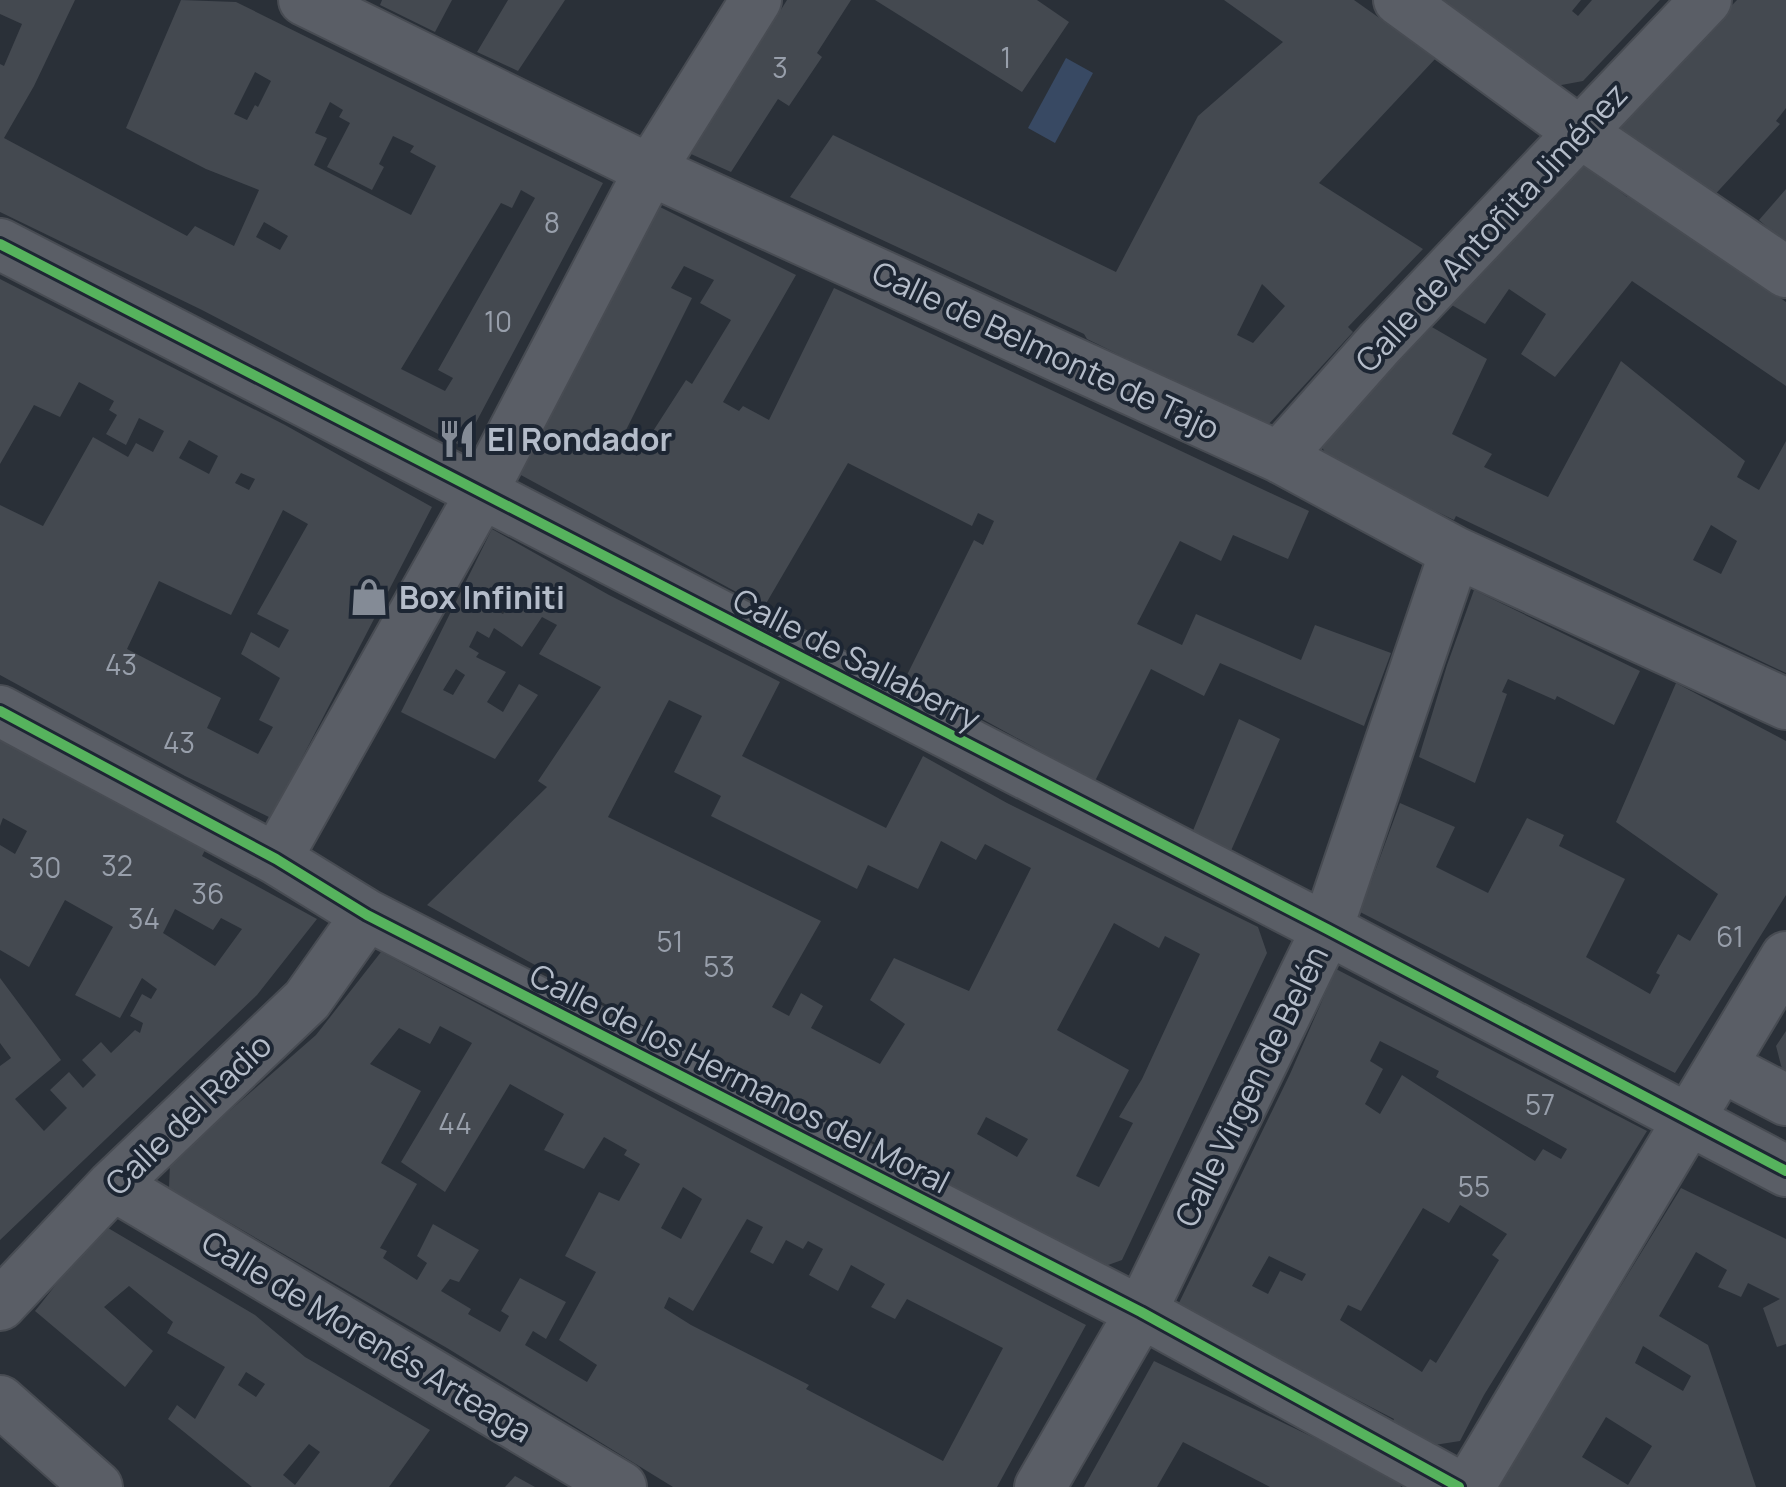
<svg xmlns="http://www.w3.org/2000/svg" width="1786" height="1487" font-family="Manrope,sans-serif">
  <rect width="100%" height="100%" fill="#2a3038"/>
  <path fill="#384963" d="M1066,58l27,15 -38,70 -27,-15z"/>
  <path fill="#444950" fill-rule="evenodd" d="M0,0h75l-41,86 -30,52 183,98 8,-10 39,20 25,-56 -53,-21 -80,-41 55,-128 55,2 367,181 -140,264 -261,-137 -202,-98v-148l4,2 18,-42 -22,-10zM255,72l16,9 -13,26 -3,-2 -8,15 -13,-6zM330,102l13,8 -4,7 11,6 -23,44 45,23 12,-23 -5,-3 14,-28 21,10 -4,6 26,14 -25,49 -97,-50 13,-27 -12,-5zM521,190l14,8 -97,172 15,8 -8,13 -44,-22 100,-166 11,5zM264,222l24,14 -8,14 -24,-13z
    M382,0h70l-17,32 -55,-27z
    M508,0h57l-47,71 -41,-19z
    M787,0h64l-34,53 5,4 -33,49 -11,-7 -47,73 -40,-18z
    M875,0h162l32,22 -47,70z
    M1224,0h130l82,58 -117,125 104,66 -75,78 5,5 -87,95 -179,-88 -3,-5 -294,-137 43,-62 283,137 82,-156 85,-74zM1262,284l23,22 -32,37 -16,-8z
    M1438,0h143l-9,11 6,5 14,-16h68l-77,81 -27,5z
    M1737,0h49v108l-10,13 4,3 -71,77 -99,-69z
    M1582,163l45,34 6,-7 153,112v84l-154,-105 -77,96 -34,-23 25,-40 -37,-25 -24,35 -35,-20z
    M1786,189v55l-27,-24z
    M660,207l136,68 -73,127 16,9 4,-5 26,14 65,-132 475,223 -21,48 -55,-24 -12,26 -41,-20 -43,83 45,21 14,-31 105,46 14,-35 76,28 -27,73 -144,-63 -16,33 -53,-27 -56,112 -189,-104 68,-137 9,5 11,-24 -16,-8 -6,13 -124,-63 -84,144 -245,-133zM684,266l30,14 -14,23 31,17 -39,64 -6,-4 -49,76 -19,-10 74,-148 -21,-10z
    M0,279l285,146 147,82 -161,311 -86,-42 -185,-101v-170l43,21 50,-89 35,20 8,-14 17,9 11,-21 -25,-13 -13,27 -20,-11 11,-19 -8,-5 5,-9 -35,-19 -19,35 -26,-12 -34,59zM189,440l29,16 -9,18 -30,-16zM241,473l14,6 -6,11 -14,-7zM283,510l25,14 -51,90 32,16 -10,18 -28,-16 -10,22 39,24 -21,42 14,7 -15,27 -51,-26 14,-30 -94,-49 32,-68 72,34z
    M1425,323l62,36 -35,75 40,20 -8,13 64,30 73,-136 124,100 -8,16 22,13 27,-49v232l-330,-157 -2,4 -124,-59 -11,-19zM1711,525l26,16 -16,33 -28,-14z
    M492,529l117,66 171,87 -38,74 144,72 37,-72 84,47 251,124 9,26 -145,307 -25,9 -208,-111 3,-6 -184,-99 -4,6 -277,-154 120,-118 -9,-6 63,-94 -62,-33 18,-29 -15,-8 -20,30 -28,-19 -5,10 -12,-7 -8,16 10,6 -3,4 30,15 -19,30 16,10 16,-28 19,11 -43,64 -94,-47zM502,591l12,7 -11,16 -11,-6zM456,669l9,6 -12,20 -10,-5zM669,700l33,16 -28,56 47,24 -10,20 146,73 11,-24 50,24 23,-48 35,19 9,-16 46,24 -62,123 -75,-33 -24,42 35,24 -25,40 -69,-36 12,-22 -22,-13 -12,23 -17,-9 49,-86 -213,-104zM1114,923l45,25 6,-12 35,18 -58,125 -23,38 14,6 -34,64 -23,-11 53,-106 -72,-40zM986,1117l42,22 -11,18 -40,-23z
    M1474,590l166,81 -26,54 -57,-29 -2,4 -47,-21 -6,13 5,2 -32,89 -56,-26 28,-92z
    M1676,683l110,58v154l-111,178 -315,-161 40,-109 55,24 -19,40 52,26 39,-75 37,17 -5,11 66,33 -39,78 64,37 10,-19 -4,-2 22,-39 12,7 28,-47 -102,-72z
    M1239,719l41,20 -50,114 -38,-20z
    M0,736l207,110 -5,10 115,63 -60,76 -257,245v-174l11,-8 -11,-15v-65l61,82 -46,39 29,32 23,-23 -17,-18 19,-18 14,16 13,-13 -14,-15 19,-18 10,11 24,-23 5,3 3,-10 -13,-7 12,-22 9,5 6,-10 -15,-11 -22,40 -45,-23 38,-68 -48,-27 -36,67 -29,-17v-105l15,9 12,-23 -24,-13 -3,8zM175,909l38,21 8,-12 21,11 -27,37 -52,-33z
    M381,952l353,189 352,184 -89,162h-324l-226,-139 -278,-160 1,-25 146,-128zM440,1026l32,17 -71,119 44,30 65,-108 54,30 -20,36 40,19 20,-32 23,13 -3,5 16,9 -21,37 -20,-9 -34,64 31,16 -37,68 38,25 -10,17 -62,-37 8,-14 13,8 20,-37 -46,-24 -19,33 8,5 -9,16 -32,-18 3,-5 -30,-18 9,-12 9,3 20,-32 -46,-26 -16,32 10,7 -10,17 -34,-22 4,-7 -7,-3 37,-64 -36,-21 40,-72 -51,-27 29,-36 31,16zM683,1187l19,12 -21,40 -20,-11zM747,1219l16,8 -13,25 23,12 13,-24 17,9 5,-8 15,8 -14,26 29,16 13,-26 34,19 -14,23 24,12 12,-20 96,49 -60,113 -137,-72 3,-4 -118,-60 -27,-17 5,-11 24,14z
    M1336,969l311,162 -163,264 -24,46 -32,5 -37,-21 3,-6 -217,-112 113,-233zM1380,1041l59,30 -3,6 131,72 -6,10 -18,-10 -8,12 -133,-86 -22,39 -15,-10 18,-35 -13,-8zM1460,1205l47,29 -15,21 7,5 -63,103 -6,-4 -8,13 -82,-52 8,-15 13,6 62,-103 26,15zM1269,1256l37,18 -4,7 -22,-10 -12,23 -16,-8z
    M1786,1031v40l-4,-2 -6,-23z
    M1681,1188l105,51v105l-9,3 -14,-39 17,-9 -32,-16 -7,14 -23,-10 9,-17 -31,-18 -37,64 49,29 48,142h-259zM1643,1346l48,30 -8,15 -48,-28zM1606,1417l46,29 -24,39 -46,-28z
    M103,1225l152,90 50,42 125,73 -41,57h-137l-84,-68 9,-14 18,14 30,-52 -58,-34 6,-11 -44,-36 -25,21 49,44 -28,36 -90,-76zM246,1372l19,12 -9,13 -18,-12zM309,1444l11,8 -25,33 -12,-10z
    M1154,1361l244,117 3,9h-131l-87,-45 -26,45h-73z
    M515,1476l20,11h-30z"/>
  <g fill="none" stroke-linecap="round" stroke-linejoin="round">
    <g stroke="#484c53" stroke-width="54">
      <path id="minor" d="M304,0l346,170 629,287 176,95 331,152
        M1399,0l182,133 205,139
        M0,244l1327,685 459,242
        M1279,457l102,-115 325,-342
        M0,711l276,148 91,56 774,397 318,175
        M276,859l205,-365 169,-324 106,-170
        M1721,1066l65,34
        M113,1185l508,302
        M0,1305l113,-120 194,-185 60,-85
        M0,1401l97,86
        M1040,1487l101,-175 186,-383 128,-377
        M1469,1487l317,-530"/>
    </g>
    <use href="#minor" stroke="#5a5e66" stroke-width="50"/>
    <g stroke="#1d2633" stroke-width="16">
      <path id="cycleway" d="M0,244l1327,685 459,242
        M0,711l276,148 91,56 774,397 318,175"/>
    </g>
    <use href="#cycleway" stroke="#56b35d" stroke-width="10"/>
  </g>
  <defs>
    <g id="restaurant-bare" transform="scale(3)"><path d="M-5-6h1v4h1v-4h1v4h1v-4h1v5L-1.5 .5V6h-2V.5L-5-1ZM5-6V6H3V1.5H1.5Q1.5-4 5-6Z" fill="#848b96" stroke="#1d2633" stroke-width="2.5" paint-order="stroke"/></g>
    <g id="shop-bare" transform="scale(3)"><path d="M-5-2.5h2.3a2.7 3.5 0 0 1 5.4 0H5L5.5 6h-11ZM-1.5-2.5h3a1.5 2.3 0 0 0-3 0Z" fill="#848b96" stroke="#1d2633" stroke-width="2.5" paint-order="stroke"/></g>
  </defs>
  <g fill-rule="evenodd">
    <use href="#restaurant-bare" x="457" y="439"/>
    <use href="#shop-bare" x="369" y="597"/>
  </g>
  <g text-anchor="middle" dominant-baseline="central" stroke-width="8" stroke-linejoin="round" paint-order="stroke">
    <g font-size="28" fill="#989fab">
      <text x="1006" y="57">1</text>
      <text x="780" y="67">3</text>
      <text x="552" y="222">8</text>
      <text x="498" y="321">10</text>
      <text x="121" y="664">43</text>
      <text x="179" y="742">43</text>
      <text x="117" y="865">32</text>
      <text x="45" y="867">30</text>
      <text x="208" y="893">36</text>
      <text x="144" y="918">34</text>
      <text x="1730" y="936">61</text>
      <text x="670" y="941">51</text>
      <text x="719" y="966">53</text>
      <text x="1540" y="1104">57</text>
      <text x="455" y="1123">44</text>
      <text x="1474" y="1186">55</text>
    </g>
    <g font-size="32" fill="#b4bcc9" stroke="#1d2633">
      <text transform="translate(1491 227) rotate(-47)">Calle de Antoñita Jiménez</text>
      <text transform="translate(1046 350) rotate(25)">Calle de Belmonte de Tajo</text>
      <text transform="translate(857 659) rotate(27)">Calle de Sallaberry</text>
      <text transform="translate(740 1078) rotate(27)">Calle de los Hermanos del Moral</text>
      <text transform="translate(1251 1086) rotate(-64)">Calle Virgen de Belén</text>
      <text transform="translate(188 1114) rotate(-44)">Calle del Radio</text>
      <text transform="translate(367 1336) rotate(31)">Calle de Morenés Arteaga</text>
    </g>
    <g font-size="32" font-weight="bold" fill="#b4bcc9" stroke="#1d2633" text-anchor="start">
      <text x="487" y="439">El Rondador</text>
      <text x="399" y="597">Box Infiniti</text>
    </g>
  </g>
</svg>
